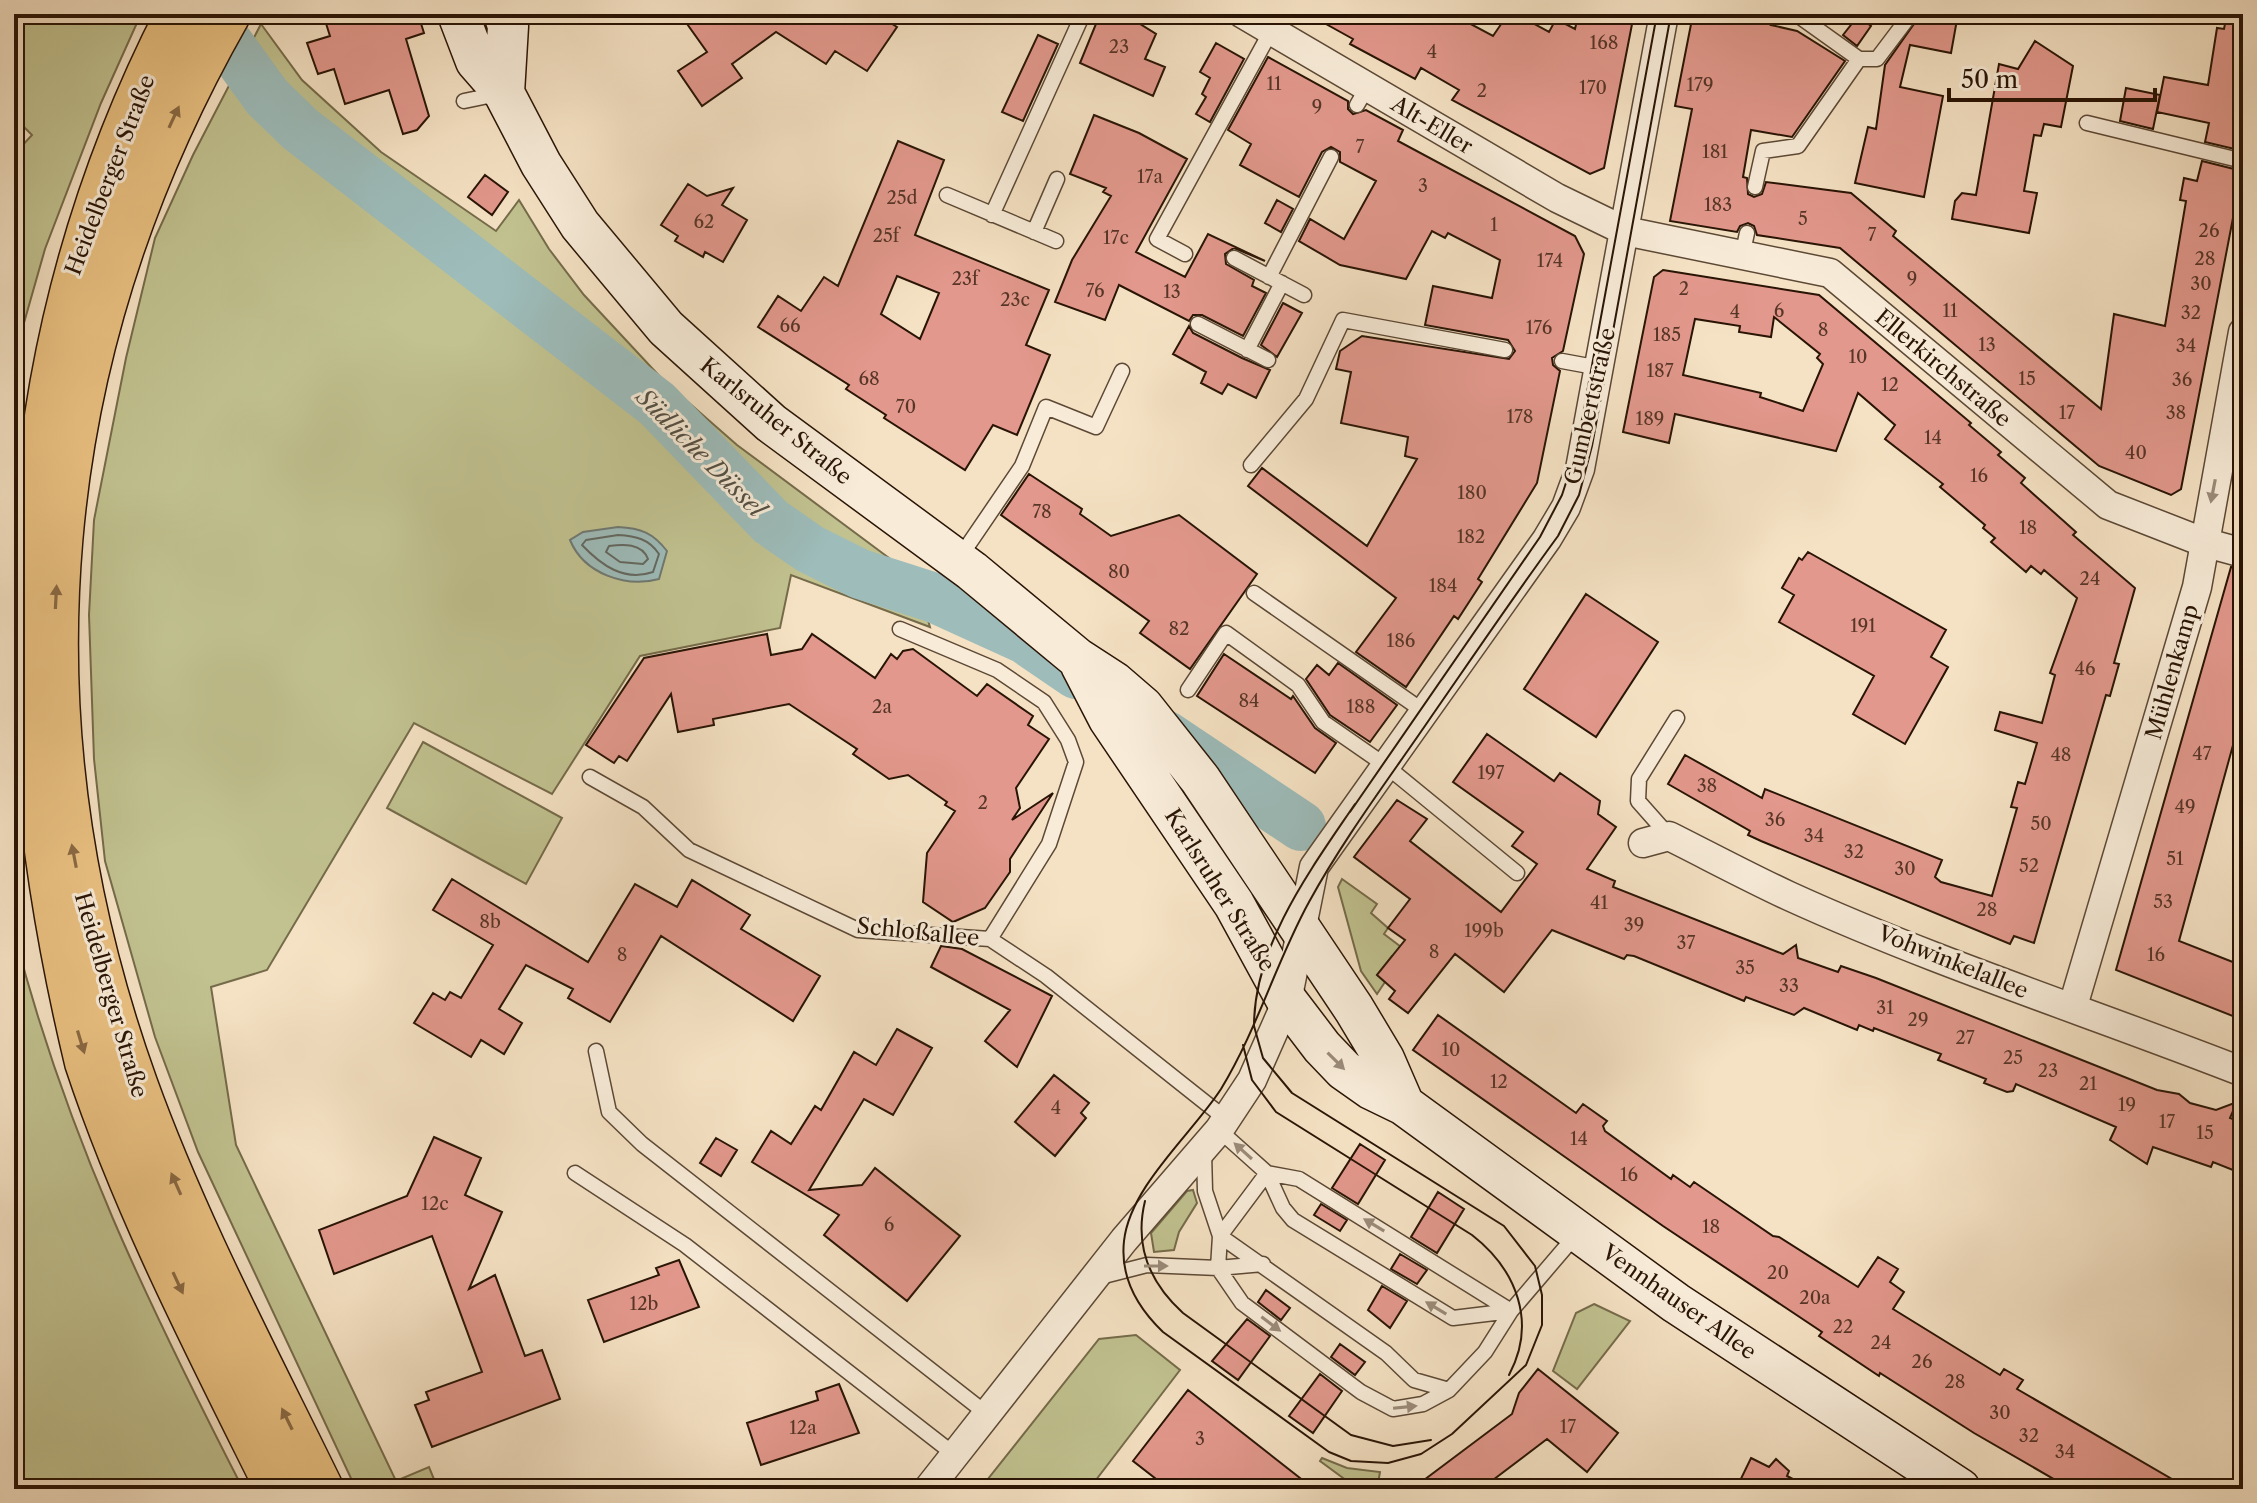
<svg xmlns="http://www.w3.org/2000/svg" width="2257" height="1503" font-family="'Libre Caslon Text',serif">
  <rect width="100%" height="100%" fill="#f5e2c4"/>
  <filter id="stains"><feTurbulence type="fractalNoise" baseFrequency=".0025" numOctaves="4"/><feColorMatrix values="0 0 0 0 .2 0 0 0 0 .09 0 0 0 0 .02 0 0 0 .5 -.17"/></filter>
  <radialGradient id="worn" r=".72"><stop offset=".6" stop-color="#630" stop-opacity="0"/><stop offset="1" stop-color="#630" stop-opacity=".3"/></radialGradient>
  <path fill="#c1c290" stroke="#756b4a" stroke-width="2" d="M14,14h127l-40,89 -56,146 -31,109v-215l7,4 11,-12 -18,-18z
    M261,24l41,56 79,72 115,79 23,-31 30,49 35,46 80,86 73,64 179,133 14,49 -139,-52 -11,53 -140,28 -88,138 -138,-71 -147,247 -56,17 25,158 160,336 33,-14 9,22h-82l-158,-337 -43,-115 -50,-176 -11,-102 -5,-144 5,-95 32,-162 29,-120 38,-83z
    M423,742l139,76 -36,66 -139,-76z
    M1342,879l35,25 -6,9 17,15 -4,6 29,22h-21l-15,19 8,7 -8,12 -16,-23 -23,-84z
    M14,932c52,203 134,372 229,557h-229z
    M1193,1190l4,13 -18,29 -5,18 -20,2 -3,-19 36,-42z
    M1594,1304l36,17 -53,68 -24,-18 23,-58z
    M1136,1335l44,35 -91,119h-109l119,-150z
    M1322,1458l25,10 33,4 -3,17h-19l-38,-28z"/>
  <path fill="#9dbcba" stroke="#6f7972" stroke-width="2" d="M618,527c23,1 35,6 49,24l-8,28c-33,9 -75,-5 -89,-39l13,-8z"/>
  <g fill="none" stroke-linecap="round" stroke-linejoin="round">
    <path stroke="#636860" stroke-width="2" d="M618,535c18,1 31,4 41,19l-6,18c-29,10 -52,-7 -71,-27l4,-5z
      M609,546c14,-2 33,-3 39,13l-5,5 -23,-2 -14,-10z"/>
    <path stroke="#9dbcba" stroke-width="50" d="M207,14l60,83 33,32 357,275 114,118 39,27 50,25 75,24 90,41 51,35
      M1165,735l136,91"/>
  </g>
  <path fill="#e2988c" stroke="#291405" stroke-width="2" fill-rule="evenodd" d="M323,14h95l6,19 -18,6 23,77 -12,14 -14,4 -14,-44 -44,14 -11,-35 -16,5 -11,-31 23,-7z
    M680,14h196l21,13 -30,44 -32,-20 -9,13 -50,-32 -44,32 10,14 -40,28 -24,-35 29,-19z
    M1100,14h24l32,20 -11,25 20,8 -12,29 -73,-33z
    M1308,14h144l41,22 15,-22h8l33,18 7,-13 19,10 3,-13 56,-2 -30,154 -14,6 -138,-74 7,-10 -38,-22 -6,11 -65,-35 3,-5z
    M1693,14h86l-8,11 26,6 48,30 -53,76 -41,-7 -8,47 4,1 1,16 6,3 8,-3 4,-12 85,11 45,38 -3,5 208,173 13,-95 51,12 21,-125 -6,-1 4,-22 13,3 5,-20 40,10 -61,318 -10,6 -72,-29 -259,-218 -83,-13 -3,-9 -6,-3 -8,3 -3,6 -67,-11 22,-112 -17,-3z
    M1921,14h37l-7,39 -41,-8 -10,42 43,9 -19,101 -69,-14 13,-56 8,2 9,-64z
    M2227,14h16v137l-38,-9 4,-19 -52,-11 7,-35 44,8 9,-57 7,1z
    M1858,16l13,10 -14,20 -14,-11z
    M1038,35l20,9 -35,77 -21,-9z
    M2035,41l38,25 -12,61 -17,-3 -3,12 -7,-1 -10,56 13,2 -8,40 -77,-14 3,-18 7,-8 14,2 23,-131 19,5z
    M1216,43l28,16 -34,63 -14,-8 10,-17 -4,-3 8,-16 -10,-6z
    M1268,57l80,44v8l5,5 13,-4 37,20 -5,11 177,95 9,18 -21,97 -11,7 1,7 7,6 -23,112 -59,96 4,3 -24,37 -4,-3 -48,71 -50,-35 40,-54 -148,-112 14,-18 105,78 50,-87 -12,-3 3,-19 -67,-14 10,-51 -15,-3 4,-18 22,-15 147,23 6,-8 -7,-11 -83,-15 8,-39 59,12 8,-38 -52,-27 -3,5 -13,-7 -26,48 -66,-14 -41,-24 11,-22 34,20 32,-58 -36,-19v-10l-9,-5 -9,5 -23,45 -59,-32 11,-21 -23,-14z
    M2126,88l34,7 -7,34 -33,-8z
    M1094,115l45,18 48,26 -51,93 49,25 23,-43 57,27 -31,-13 -9,6 1,10 28,16 -2,6 14,7 -23,43 -41,-21h-9l-4,6 -70,-36 -14,35 -50,-18 17,-42 39,-64 -8,-4 3,-4 -36,-14z
    M898,141l46,19 -29,75 134,55 -23,55 24,10 -33,80 -24,-10 -28,45 -81,-52 2,-3 -40,-26 3,-4 -91,-58 20,-31 23,15 23,-34 14,9zM897,276l42,17 -19,46 -39,-25z
    M485,175l23,17 -16,23 -24,-18z
    M688,184l19,12 26,-8 -11,17 25,15 -24,42 -18,-10 -2,5 -28,-16 3,-5 -17,-11z
    M1277,200l16,9 -12,23 -16,-9z
    M1663,270l156,25 152,128 -2,2 32,27 -3,3 27,23 -4,5 55,49 -3,3 62,53 -21,75 5,1 -9,32 -4,-1 -72,248 -20,-7 -4,8 -249,-103 -13,-6 2,-4 -82,-47 17,-29 77,43 3,-9 177,71 -7,17 6,5 51,14 25,-88 -6,-1 7,-25 7,2 12,-41 -42,-13 5,-18 42,11 13,-48 -5,-2 27,-75 -33,-28 -3,4 -10,-8 -5,6 -35,-30 4,-4 -12,-10 2,-3 -45,-38 3,-3 -58,-45 10,-14 -37,-32 -22,58 -161,-37 -6,29 -46,-11 31,-155zM1774,317l46,37 -3,4 6,6 -20,47 -43,-14 1,-4 -78,-18 12,-56 45,7 -1,6 32,5z
    M1283,303l19,10 -25,44 -16,-12z
    M1189,326l4,7 49,25 28,12 -14,28 -28,-14 -6,10 -21,-11 5,-11 -33,-18z
    M1029,474l53,35 -2,5 31,22 68,-21 78,59 -67,95 -50,-36 9,-12 -148,-106z
    M1808,552l138,78 -15,27 17,10 -43,77 -52,-30 21,-38 -95,-54 15,-27 -12,-7 17,-30 3,2z
    M2231,567l12,3v139l-64,232 64,25v54l-127,-50z
    M1586,594l72,48 -62,95 -72,-48z
    M767,634l4,21 31,-6 10,-15 63,44 16,-24 6,5 6,-8 10,-2 64,47 10,-12 46,32 -5,9 21,14 -33,49 4,20 -8,12 41,-27 -43,66v13l-25,36 -32,14 -30,-20 4,-49 28,-42 -10,-6 2,-3 -39,-27 -19,4 -36,-25 4,-5 -68,-45 -76,15 1,6 -36,7 -7,-38 -44,67 -8,-5 -5,7 -28,-18 58,-87z
    M1224,654l67,45 2,-3 22,32 21,15 -21,30 -118,-77z
    M1338,663l59,42 -27,37 -40,-27 -24,-36 11,-14 12,10z
    M1487,734l67,47 6,-8 40,28 -2,13 18,13 -29,42 28,12 -2,6 170,67 13,-9 2,13 40,14 3,-6 35,12 281,112 22,4 11,9 26,7 21,-8 -7,16 13,5v51l-30,-12 -2,5 -58,-20 -6,17 -37,-24 6,-13 -100,-43 -3,7 -6,1 -23,-9 2,-4 -48,-19 3,-6 -67,-26 -1,3 -14,-6 -2,5 -53,-22 -10,7 -48,-18 -2,4 -110,-45 -7,-1 -3,4 -72,-29 -48,62 -49,-38 -47,59 -19,-14 6,-8 -18,-16 28,-35 -17,-12 22,-29 -56,-42 43,-57 30,19 -17,22 91,71 36,-48 -25,-18 11,-14 -70,-50z
    M452,879l136,83 47,-78 42,23 15,-27 58,35 -9,14 79,47 -27,45 -132,-85 -51,86 -42,-24 5,-9 -47,-24 -27,44 23,14 -18,31 -23,-14 -10,17 -57,-34 19,-30 12,7 5,-8 11,6 32,-53 -60,-35z
    M941,946l21,3 90,47 -35,71 -32,-26 25,-31 -79,-43z
    M1438,1015l138,98 7,-9 24,17 -4,5 2,5 66,48 2,-4 17,12 4,-5 79,54 6,1 79,50 20,-30 20,12 -8,13 14,10 -11,17 107,66 4,-6 19,11 -6,9 172,100h-118l-97,-56 -94,-60 -1,3 -60,-40 3,-4 -159,-106 -250,-176z
    M897,1029l35,19 -39,67 -29,-16 -55,91 53,-5 13,-17 85,68 -53,65 -83,-66 15,-20 -87,-53 19,-31 20,13 24,-38 6,4 33,-58 22,13z
    M1054,1075l35,28 -8,10 5,5 -31,38 -40,-34z
    M434,1137l47,21 -16,37 37,17 -33,77 26,-14 30,81 17,-6 18,49 -128,48 -17,-42 14,-5 -3,-8 56,-20 -50,-136 -98,38 -15,-44 88,-34z
    M716,1138l21,12 -16,26 -21,-13z
    M1360,1144l25,16 -27,44 -26,-16z
    M1438,1192l26,17 -27,44 -26,-16z
    M1321,1204l26,16 -7,11 -26,-16z
    M1400,1254l27,16 -10,14 -26,-15z
    M679,1260l20,47 -95,35 -16,-42 71,-25 -3,-7z
    M1382,1286l25,15 -17,27 -22,-18z
    M1266,1290l24,18 -9,12 -23,-18z
    M1247,1319l23,17 -32,44 -26,-19z
    M1340,1344l25,18 -10,13 -24,-18z
    M1538,1369l80,64 -31,39 -40,-33 -66,50h-69l100,-75 7,-21z
    M1320,1374l22,17 -29,42 -24,-17z
    M839,1384l20,49 -98,32 -14,-42 71,-23 -2,-8z
    M1188,1390l126,99h-145l-36,-28z
    M1751,1458l18,9 7,-8 13,12 -2,5 25,13h-76z"/>
  <g fill="none" stroke-linecap="round" stroke-linejoin="round">
    <g stroke="#5c4835" stroke-width="17">
      <path id="lane" d="M1859,59h18l34,-45
        M464,101l34,-7
        M1357,105l11,-19
        M2087,123l156,38
        M1755,187l8,-36 35,-5 61,-87 -63,-45
        M947,195l109,46
        M992,215l91,-201
        M1034,232l23,-53
        M1185,254l-28,-15 114,-208
        M1742,256l5,-23
        M1234,258l70,37
        M1269,277l62,-120
        M1198,324l70,36
        M1247,350l35,-67
        M1562,361l38,7
        M1251,465l55,-66 37,-79 162,30
        M960,557l62,-91 24,-59 50,20 26,-56
        M1254,593l172,120
        M900,629l97,41 47,32 24,38 8,22 -27,82 -59,95
        M1188,690l38,-57 72,52 25,37 62,43 132,108
        M590,777l53,30 46,43 169,80 132,9 56,37 180,143
        M1669,836l-31,-35 1,-22 38,-61
        M596,1051l13,61 33,32 345,270
        M1219,1130l48,43 16,35 10,12 160,98 58,-7
        M1204,1153l1,38 15,45 -2,32 24,35 119,89 32,17 30,-5 26,-14 36,-38 26,-41 65,-76
        M575,1173l110,72 270,210
        M1267,1173l32,6 212,132
        M1220,1236l166,117 28,27 35,10
        M1220,1236l47,-63
        M1100,1277l47,-12 71,3 45,-4"/>
    </g>
    <g stroke="#5c4835" stroke-width="31">
      <path id="street" d="M1243,14l314,184 68,33 205,42 278,232 95,37 40,11
        M1643,843l26,-7c40,20 79,41 120,60 147,67 303,117 454,176
        M2073,1006l124,-419 46,-255
        M928,1489l196,-249 95,-110 33,-50 35,-79 27,-134 233,-328 19,-32 14,-38 84,-455"/>
    </g>
    <g stroke="#291405" stroke-width="43">
      <path id="secondary" d="M458,14l18,47 28,32 37,71 39,61 86,103 105,95 201,148 105,87 37,24 29,25 57,72 154,230 30,50 20,46
        M504,93l4,-67 -4,-12
        M1081,665l28,54 125,185 53,97 35,46 22,23 27,19 33,16 272,198 284,186"/>
    </g>
    <g stroke="#291405" stroke-width="47">
      <path id="primary" d="M178,14c-174,338 -178,686 -91,1048 49,148 122,288 191,427
        M228,14c-192,337 -224,705 -93,1070 50,139 121,272 186,405"/>
    </g>
    <use href="#lane" stroke="#f8ecd9" stroke-width="14"/>
    <use href="#street" stroke="#f8ecd9" stroke-width="28"/>
    <use href="#secondary" stroke="#f8ecd9" stroke-width="40"/>
    <use href="#primary" stroke="#eac182" stroke-width="44"/>
    <path stroke="#291405" stroke-width="2" d="M1355,804c-44,65 -101,141 -101,222l9,32 29,35 212,133 31,40 7,29v30l-16,40 -74,69 -31,20 -33,9 -37,-2 -22,-9 -166,-120c-25,-24 -43,-55 -39,-91 6,-55 68,-107 97,-152 36,-59 55,-127 88,-187 35,-64 79,-122 120,-182 43,-62 85,-124 129,-184l21,-41 13,-49 79,-432
      M1350,812l190,-275 22,-42 14,-43 81,-438
      M1243,1045l9,35 24,32 196,123c45,35 65,88 37,140
      M1145,1201c-11,45 5,82 38,112l168,122 42,11 38,-6"/>
  </g>
  <defs><path id="oneway-solid" d="M-6-.8H1V-3.2L6.5 0L1 3.2V.8H-6Z" transform="scale(2)"/></defs>
  <g fill="#8a6a44">
    <use href="#oneway-solid" transform="translate(174 117) rotate(-65)"/>
    <use href="#oneway-solid" transform="translate(56 597) rotate(-87)"/>
    <use href="#oneway-solid" transform="translate(74 856) rotate(-101)"/>
    <use href="#oneway-solid" transform="translate(81 1042) rotate(73)"/>
    <use href="#oneway-solid" transform="translate(176 1184) rotate(-114)"/>
    <use href="#oneway-solid" transform="translate(178 1283) rotate(65)"/>
    <use href="#oneway-solid" transform="translate(287 1419) rotate(-116)"/>
  </g>
  <g fill="#9b8b7a">
    <use href="#oneway-solid" transform="translate(2213 491) rotate(101)"/>
    <use href="#oneway-solid" transform="translate(1336 1061) rotate(45)"/>
    <use href="#oneway-solid" transform="translate(1243 1151) rotate(-138)"/>
    <use href="#oneway-solid" transform="translate(1374 1225) rotate(-149)"/>
    <use href="#oneway-solid" transform="translate(1156 1266)"/>
    <use href="#oneway-solid" transform="translate(1436 1308) rotate(-149)"/>
    <use href="#oneway-solid" transform="translate(1271 1324) rotate(37)"/>
    <use href="#oneway-solid" transform="translate(1405 1407) rotate(-6)"/>
  </g>
  <g text-anchor="middle" dominant-baseline="central" stroke-width="6" stroke-linejoin="round" paint-order="stroke">
    <g font-size="18" fill="#573527">
      <text x="1604" y="43">168</text>
      <text x="1119" y="47">23</text>
      <text x="1432" y="52">4</text>
      <text x="1274" y="84">11</text>
      <text x="1700" y="85">179</text>
      <text x="1593" y="88">170</text>
      <text x="1482" y="91">2</text>
      <text x="1317" y="107">9</text>
      <text x="1360" y="147">7</text>
      <text x="1715" y="152">181</text>
      <text x="1150" y="177">17a</text>
      <text x="1423" y="186">3</text>
      <text x="902" y="198">25d</text>
      <text x="1718" y="205">183</text>
      <text x="1803" y="219">5</text>
      <text x="704" y="222">62</text>
      <text x="1494" y="225">1</text>
      <text x="2209" y="231">26</text>
      <text x="1872" y="235">7</text>
      <text x="886" y="236">25f</text>
      <text x="1116" y="238">17c</text>
      <text x="2205" y="259">28</text>
      <text x="1550" y="261">174</text>
      <text x="965" y="279">23f</text>
      <text x="1912" y="279">9</text>
      <text x="2201" y="284">30</text>
      <text x="1684" y="289">2</text>
      <text x="1095" y="291">76</text>
      <text x="1172" y="292">13</text>
      <text x="1015" y="300">23c</text>
      <text x="1779" y="311">6</text>
      <text x="1950" y="311">11</text>
      <text x="1735" y="312">4</text>
      <text x="2191" y="313">32</text>
      <text x="790" y="326">66</text>
      <text x="1539" y="328">176</text>
      <text x="1823" y="330">8</text>
      <text x="1667" y="335">185</text>
      <text x="1987" y="345">13</text>
      <text x="2186" y="346">34</text>
      <text x="1858" y="357">10</text>
      <text x="1660" y="371">187</text>
      <text x="869" y="379">68</text>
      <text x="2027" y="379">15</text>
      <text x="2182" y="380">36</text>
      <text x="1890" y="385">12</text>
      <text x="906" y="407">70</text>
      <text x="2067" y="413">17</text>
      <text x="2176" y="413">38</text>
      <text x="1520" y="417">178</text>
      <text x="1650" y="419">189</text>
      <text x="1933" y="438">14</text>
      <text x="2136" y="453">40</text>
      <text x="1979" y="476">16</text>
      <text x="1472" y="493">180</text>
      <text x="1042" y="512">78</text>
      <text x="2028" y="528">18</text>
      <text x="1471" y="537">182</text>
      <text x="1119" y="572">80</text>
      <text x="2090" y="579">24</text>
      <text x="1443" y="586">184</text>
      <text x="1863" y="626">191</text>
      <text x="1179" y="629">82</text>
      <text x="1401" y="641">186</text>
      <text x="2085" y="669">46</text>
      <text x="1249" y="701">84</text>
      <text x="882" y="707">2a</text>
      <text x="1361" y="707">188</text>
      <text x="2202" y="754">47</text>
      <text x="2061" y="755">48</text>
      <text x="1491" y="773">197</text>
      <text x="1707" y="786">38</text>
      <text x="983" y="803">2</text>
      <text x="2185" y="807">49</text>
      <text x="1775" y="820">36</text>
      <text x="2041" y="824">50</text>
      <text x="1814" y="836">34</text>
      <text x="1854" y="852">32</text>
      <text x="2175" y="859">51</text>
      <text x="2029" y="866">52</text>
      <text x="1905" y="869">30</text>
      <text x="2163" y="902">53</text>
      <text x="1599" y="903">41</text>
      <text x="1987" y="910">28</text>
      <text x="490" y="922">8b</text>
      <text x="1634" y="925">39</text>
      <text x="1484" y="931">199b</text>
      <text x="1686" y="943">37</text>
      <text x="1434" y="952">8</text>
      <text x="622" y="955">8</text>
      <text x="2156" y="955">16</text>
      <text x="1745" y="968">35</text>
      <text x="1789" y="986">33</text>
      <text x="1885" y="1008">31</text>
      <text x="1918" y="1020">29</text>
      <text x="1965" y="1038">27</text>
      <text x="1451" y="1050">10</text>
      <text x="2013" y="1058">25</text>
      <text x="2048" y="1071">23</text>
      <text x="1499" y="1082">12</text>
      <text x="2088" y="1084">21</text>
      <text x="2127" y="1105">19</text>
      <text x="1056" y="1108">4</text>
      <text x="2167" y="1122">17</text>
      <text x="2205" y="1133">15</text>
      <text x="1579" y="1139">14</text>
      <text x="1629" y="1175">16</text>
      <text x="435" y="1204">12c</text>
      <text x="889" y="1225">6</text>
      <text x="1711" y="1227">18</text>
      <text x="1778" y="1273">20</text>
      <text x="1815" y="1298">20a</text>
      <text x="644" y="1304">12b</text>
      <text x="1843" y="1327">22</text>
      <text x="1881" y="1343">24</text>
      <text x="1922" y="1362">26</text>
      <text x="1955" y="1382">28</text>
      <text x="2000" y="1413">30</text>
      <text x="1568" y="1427">17</text>
      <text x="803" y="1428">12a</text>
      <text x="2029" y="1436">32</text>
      <text x="1200" y="1439">3</text>
      <text x="2065" y="1452">34</text>
    </g>
    <g font-size="22" fill="#291405" stroke="#f8ecd9">
      <text transform="translate(1432 125) rotate(31)">Alt-Eller</text>
      <text transform="translate(110 175) rotate(-69)">Heidelberger Straße</text>
      <text transform="translate(1943 368) rotate(40)">Ellerkirchstraße</text>
      <text transform="translate(1590 406) rotate(-77)">Gumbertstraße</text>
      <text transform="translate(776 421) rotate(39)">Karlsruher Straße</text>
      <text transform="translate(2172 672) rotate(-74)">Mühlenkamp</text>
      <text transform="translate(1220 890) rotate(58)">Karlsruher Straße</text>
      <text transform="translate(918 932) rotate(6)">Schloßallee</text>
      <text transform="translate(1953 962) rotate(22)">Vohwinkelallee</text>
      <text transform="translate(111 995) rotate(74)">Heidelberger Straße</text>
      <text transform="translate(1679 1302) rotate(35)">Vennhauser Allee</text>
    </g>
    <g font-size="24" font-style="italic" fill="#524f44" stroke="#f8ecd9">
      <text transform="translate(701 453) rotate(45)">Südliche Düssel</text>
    </g>
  </g>
  <rect width="2257" height="1503" fill="none" stroke="#f5e2c4" stroke-width="48"/>
  <rect x="16" y="16" width="2225" height="1471" fill="none" stroke="#291405" stroke-width="4"/>
  <rect x="24" y="24" width="2209" height="1455" fill="none" stroke="#291405" stroke-width="2"/>
  <path d="M1949 88v12h206v-12" fill="none" stroke="#291405" stroke-width="4"/>
  <text x="1961" y="88" font-size="24" fill="#291405" stroke="#f8ecd9" stroke-width="6" paint-order="stroke">50 m</text>
  <rect width="100%" height="100%" filter="url(#stains)"/>
  <rect width="100%" height="100%" fill="url(#worn)"/>
</svg>
